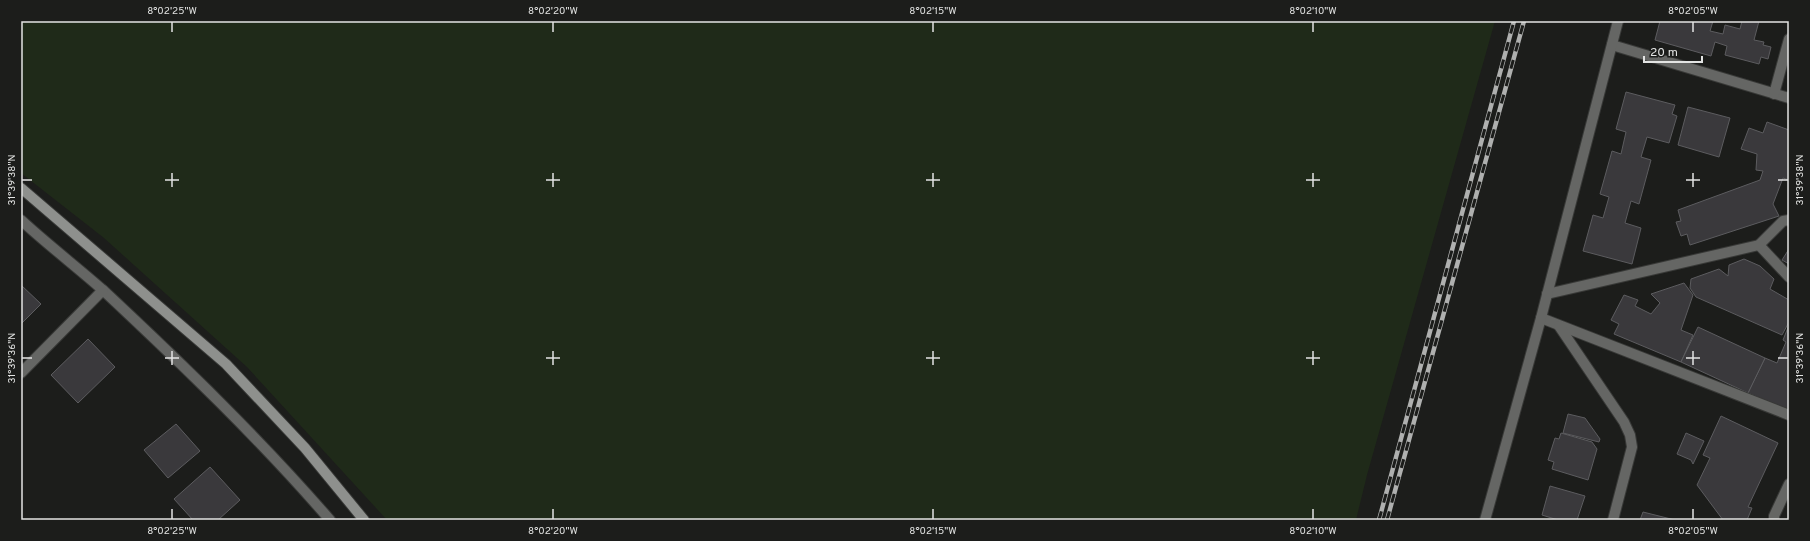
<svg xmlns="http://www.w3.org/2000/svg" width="1810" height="541" viewBox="0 0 1810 541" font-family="Overpass,sans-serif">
	<rect width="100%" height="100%" fill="#1c1d1b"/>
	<polygon fill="#1f2a19" points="21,21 1495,21 1367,475 1356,520 387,520 247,367 104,238 21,173"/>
	<g fill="#3a393c" stroke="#5c5c5f">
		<polygon points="1660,21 1713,21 1710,31 1723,34 1725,25 1740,29 1742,21 1759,21 1754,40 1764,42 1763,45 1771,47 1768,59 1761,57 1759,64 1725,55 1727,46 1715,42 1711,56 1655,40"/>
		<polygon points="1626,92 1675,105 1672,114 1677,116 1669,143 1647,137 1641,157 1651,160 1639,204 1631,201 1625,223 1641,228 1632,264 1583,251 1593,215 1603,218 1609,197 1600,194 1612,151 1621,154 1626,132 1616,129"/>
		<polygon points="1688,107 1730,118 1719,157 1678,145"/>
		<polygon points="1767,122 1789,130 1789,180 1783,178 1773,204 1779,216 1690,245 1687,234 1681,236 1676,222 1681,221 1678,210 1760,180 1763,171 1756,170 1757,154 1741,149 1749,128 1763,133"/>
		<polygon points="1789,249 1789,264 1782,260"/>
		<polygon points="1744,259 1760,266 1774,279 1770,289 1789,300 1789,322 1782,335 1696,297 1690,288 1691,279 1719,269 1728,276 1729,265"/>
		<polygon points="1684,283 1693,295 1681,330 1693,335 1681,362 1614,334 1619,324 1611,320 1624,295 1638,300 1635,306 1651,314 1660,303 1651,294"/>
		<polygon points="21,285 41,304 21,324"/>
		<polygon points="1789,325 1789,411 1748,393 1765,358 1777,363 1786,342 1783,340"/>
		<polygon points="1698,327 1765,358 1748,393 1681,362"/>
		<polygon points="88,339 115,367 78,403 51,375"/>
		<polygon points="1568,414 1585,418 1600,439 1599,442 1563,433"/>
		<polygon points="1721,416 1778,443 1748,507 1752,508 1747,520 1723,520 1697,485 1710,458 1703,455"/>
		<polygon points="176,424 200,451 168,478 144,450"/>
		<polygon points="1561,433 1592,442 1597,449 1588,480 1552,469 1554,462 1548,460 1555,438 1559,439"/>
		<polygon points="1686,433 1704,441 1693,464 1691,460 1677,454"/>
		<polygon points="210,467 240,500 218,520 193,520 174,499"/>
		<polygon points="1550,486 1585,496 1577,520 1558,520 1542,515"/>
		<polygon points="1643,512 1675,520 1640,520"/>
	</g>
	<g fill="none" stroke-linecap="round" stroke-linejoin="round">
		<g stroke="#383937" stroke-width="12">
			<g id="street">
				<polyline points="1612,45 1789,98"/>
				<polyline points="1774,94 1789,39"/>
				<path d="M21,220C48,245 77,267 104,291C182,364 260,439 330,520"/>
				<polyline points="1759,245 1789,277"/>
				<polyline points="1547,294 1759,245 1783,221 1789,220"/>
				<polyline points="1541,318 1789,415"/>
				<polyline points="1559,326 1624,422 1630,435 1632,447 1613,520"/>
				<polyline points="21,373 103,290"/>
				<polyline points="1485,520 1541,318 1618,21"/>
				<polyline points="1774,520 1774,516 1789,484"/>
			</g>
		</g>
		<g stroke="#383937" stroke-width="12">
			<polyline id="secondary" points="21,188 226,364 305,448 364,520"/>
		</g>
		<use href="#street" stroke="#656664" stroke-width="10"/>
		<use href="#secondary" stroke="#8e908d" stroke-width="10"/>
		<g stroke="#afb0af" stroke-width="4.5">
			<g id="rail">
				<polyline points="1379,520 1514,21"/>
				<polyline points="1387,520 1524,21"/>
			</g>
		</g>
		<use href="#rail" stroke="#1c1d1b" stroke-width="3" stroke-dasharray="9" stroke-linecap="butt"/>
	</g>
	<path fill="none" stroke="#e3e4e3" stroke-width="1.5" d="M172,22V32M553,22V32M933,22V32M1313,22V32M1693,22V32M172,173V187M553,173V187M933,173V187M1313,173V187M1693,173V187M22,180H32M165,180H179M546,180H560M926,180H940M1306,180H1320M1686,180H1700M1778,180H1788M172,351V365M553,351V365M933,351V365M1313,351V365M1693,351V365M22,358H32M165,358H179M546,358H560M926,358H940M1306,358H1320M1686,358H1700M1778,358H1788M172,509V519M553,509V519M933,509V519M1313,509V519M1693,509V519"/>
	<rect width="1810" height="541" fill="none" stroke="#1c1d1b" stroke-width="44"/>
	<path d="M1644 56v6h58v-6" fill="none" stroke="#e3e4e3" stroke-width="2"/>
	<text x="1650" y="56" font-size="12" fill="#e3e4e3" stroke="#1c1d1b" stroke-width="3" paint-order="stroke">20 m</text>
	<rect x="22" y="22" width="1766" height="497" fill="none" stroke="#e3e4e3" stroke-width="1.5"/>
	<g font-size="10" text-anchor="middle" fill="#e3e4e3">
		<text x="172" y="14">8°02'25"W</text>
		<text x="553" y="14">8°02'20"W</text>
		<text x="933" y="14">8°02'15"W</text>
		<text x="1313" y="14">8°02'10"W</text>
		<text x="1693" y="14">8°02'05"W</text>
		<text transform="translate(11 180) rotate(-90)" y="4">31°39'38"N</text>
		<text transform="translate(1799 180) rotate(-90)" y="4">31°39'38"N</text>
		<text transform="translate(11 358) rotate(-90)" y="4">31°39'36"N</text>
		<text transform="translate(1799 358) rotate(-90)" y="4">31°39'36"N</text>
		<text x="172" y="534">8°02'25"W</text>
		<text x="553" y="534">8°02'20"W</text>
		<text x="933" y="534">8°02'15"W</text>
		<text x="1313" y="534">8°02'10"W</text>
		<text x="1693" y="534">8°02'05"W</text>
	</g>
</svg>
